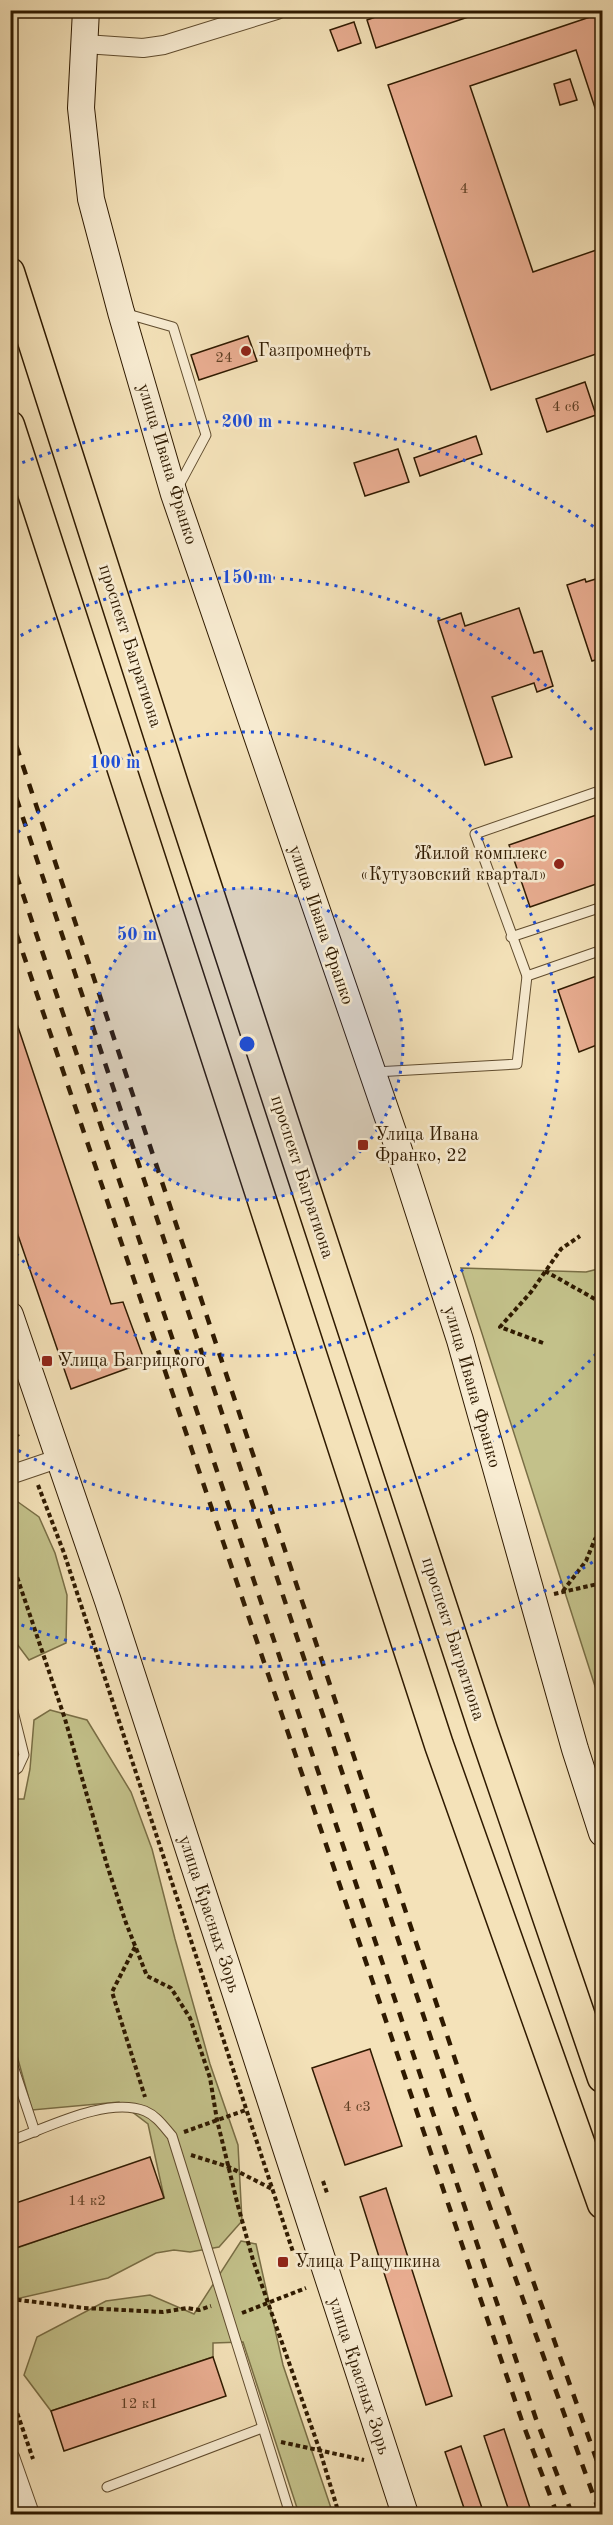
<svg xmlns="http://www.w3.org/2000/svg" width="613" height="2525" viewBox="0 0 613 2525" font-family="'Old Standard TT',serif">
	<rect width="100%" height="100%" fill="#f4e2b9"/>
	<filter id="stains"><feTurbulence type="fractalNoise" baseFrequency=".00333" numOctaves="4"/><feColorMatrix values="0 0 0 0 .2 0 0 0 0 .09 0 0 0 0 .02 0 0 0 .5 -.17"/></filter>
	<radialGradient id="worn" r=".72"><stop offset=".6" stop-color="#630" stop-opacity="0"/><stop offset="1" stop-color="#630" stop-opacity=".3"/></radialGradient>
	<g fill="#c3c18a" stroke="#796e45" stroke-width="1.5">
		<polygon points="461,1268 586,1272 602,1268 602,1708"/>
		<polygon points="11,1497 39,1517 55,1553 67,1595 66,1643 29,1660 11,1636"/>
		<polygon points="50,1710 87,1720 131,1792 152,1849 175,1939 210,2064 238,2145 242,2221 219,2247 190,2252 174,2250 156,2253 108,2278 16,2299 11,2292 11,2250 164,2197 148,2124 119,2102 32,2110 11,2034 10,1799 24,1799 30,1769 34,1720"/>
		<polygon points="11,2097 17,2113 16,2126 11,2129"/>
		<polygon points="241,2241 256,2244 283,2365 333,2514 299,2514 243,2342 213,2343 213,2357 51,2411 24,2375 37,2337 106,2301 150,2295 194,2314"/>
	</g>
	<g fill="#eaae92" stroke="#2f1a00" stroke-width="1.5">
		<polygon points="395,10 489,10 376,48 367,20"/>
		<polygon points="591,10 602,10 602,129 576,50 470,86 533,272 602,248 602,352 491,390 388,85 593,16"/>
		<polygon points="354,22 361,43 338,51 330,30"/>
		<polygon points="570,79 577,100 560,105 554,84"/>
		<polygon points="248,336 257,361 199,380 191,355"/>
		<polygon points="585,382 596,415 547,432 536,399"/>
		<polygon points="476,436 482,454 420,476 414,458"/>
		<polygon points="398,449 409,482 365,496 354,463"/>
		<polygon points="602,577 602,658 592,661 567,585 585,579 586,582"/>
		<polygon points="519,608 534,653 542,651 553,686 537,692 534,683 492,697 512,757 485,765 438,621 461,613 465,626"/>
		<polygon points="602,813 602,882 530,907 509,845"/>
		<polygon points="602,974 602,1043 579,1052 558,990"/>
		<polygon points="10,1003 111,1304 123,1302 145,1362 71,1389 10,1212"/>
		<polygon points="370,2049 402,2146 345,2165 312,2068"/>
		<polygon points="150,2157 164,2198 10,2250 10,2205"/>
		<polygon points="386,2188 452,2396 426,2405 360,2197"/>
		<polygon points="213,2357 226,2396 64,2451 51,2411"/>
		<polygon points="504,2429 532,2514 510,2514 484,2436"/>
		<polygon points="461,2446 484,2514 466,2514 445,2452"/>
	</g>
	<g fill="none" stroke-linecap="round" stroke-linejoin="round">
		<g stroke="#604c2e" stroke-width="11">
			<g id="lane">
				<polyline points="124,313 173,327 206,435 177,489"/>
				<polyline points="511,937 602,907"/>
				<polyline points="527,976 475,834 602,790"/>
				<polyline points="375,1072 517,1064 527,976 602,950"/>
				<polyline points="10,1699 24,1755 18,1768 10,1774"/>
				<polyline points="10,2057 35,2132"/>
				<path d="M10,2141C47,2128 107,2096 145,2111C157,2116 164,2127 172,2136L290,2514"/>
				<polyline points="107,2487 262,2428"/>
			</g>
		</g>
		<g stroke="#604c2e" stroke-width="20">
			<g id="street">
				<polyline points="85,44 143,48 164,45 277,10"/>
				<polyline points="10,1475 60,1458"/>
				<polyline points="10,2457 30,2514"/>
			</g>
		</g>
		<g stroke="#2f1a00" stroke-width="28">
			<g id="secondary">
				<polyline points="86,10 81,108 91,199 121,312 174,494 394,1135 460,1340 575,1749 602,1833"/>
				<polyline points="10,1315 108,1601 405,2514"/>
			</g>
		</g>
		<g stroke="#2f1a00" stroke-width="31">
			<g id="primary">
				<polyline points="10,272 175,788 483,1730 602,2078"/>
				<polyline points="10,425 439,1745 602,2204"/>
			</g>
		</g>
		<g stroke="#2f1a00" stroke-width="4" stroke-dasharray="4.5 3" stroke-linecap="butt">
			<polyline points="545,1271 602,1303"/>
			<polyline points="543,1343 500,1327 531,1292 561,1249 580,1236"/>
			<polyline points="10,1449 18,1434"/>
			<polyline points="38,1485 64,1553 293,2252"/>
			<polyline points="10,1556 65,1719 107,1865 126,1923 147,1976 171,1988 190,2018 210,2078 217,2120 238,2206 253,2260 320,2451 339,2514"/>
			<polyline points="563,1591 586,1561 595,1539 602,1533"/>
			<polyline points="554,1594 602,1583"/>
			<polyline points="135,1947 112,1992 145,2097"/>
			<polyline points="184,2132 246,2110"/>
			<polyline points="191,2155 229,2167 272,2189"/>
			<polyline points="323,2181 327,2193"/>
			<polyline points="10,2297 19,2300 84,2308 163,2312 187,2308 199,2310 211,2306"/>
			<polyline points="242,2313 306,2288"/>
			<polyline points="10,2392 33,2459"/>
			<polyline points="281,2442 364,2460"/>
		</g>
		<use href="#lane" stroke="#f8ecd2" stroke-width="9"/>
		<use href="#street" stroke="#f8ecd2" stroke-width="18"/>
		<use href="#secondary" stroke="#f8ecd2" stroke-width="26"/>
		<use href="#primary" stroke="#f4e2b9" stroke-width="28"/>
		<g stroke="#2f1a00" stroke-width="4.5" stroke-dasharray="10 10" stroke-linecap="butt">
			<polyline points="10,727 468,2098 602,2475"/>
			<polyline points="10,779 452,2101 600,2514"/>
			<polyline points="10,856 536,2419 572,2514"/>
			<polyline points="10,915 523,2424 557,2514"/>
		</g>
	</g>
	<circle cx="247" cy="1044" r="156" fill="#1d4ed8" fill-opacity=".12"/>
	<g fill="none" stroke="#1d4ed8" stroke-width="3" stroke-dasharray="3 6">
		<circle cx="247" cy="1044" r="156"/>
		<path d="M12 839A312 312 0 1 1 12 1249"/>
		<path d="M602 1347A467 467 0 0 1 14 1448M13 640A467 467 0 0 1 602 741"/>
		<path d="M600 1557A623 623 0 0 1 14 1622M14 466A623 623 0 0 1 600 531"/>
	</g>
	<g fill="#8f2418" stroke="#f8ecd2" stroke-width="2">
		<circle cx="246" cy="351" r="6"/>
		<circle cx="559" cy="864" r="6"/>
		<rect x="357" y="1139" width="12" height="12" rx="3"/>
		<rect x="41" y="1355" width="12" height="12" rx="3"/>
		<rect x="277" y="2256" width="12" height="12" rx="3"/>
	</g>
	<g text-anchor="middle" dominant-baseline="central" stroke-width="5" stroke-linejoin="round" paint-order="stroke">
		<g font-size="15" fill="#5e3f24">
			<text x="464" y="189">4</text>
			<text x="224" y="358">24</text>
			<text x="566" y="407">4 с6</text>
			<text x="357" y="2107">4 с3</text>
			<text x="87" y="2201">14 к2</text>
			<text x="139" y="2404">12 к1</text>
		</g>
		<g font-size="18" fill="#2f1a00" stroke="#f8ecd2" text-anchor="start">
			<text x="258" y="351">Газпромнефть</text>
			<text x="547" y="854" text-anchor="end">Жилой комплекс<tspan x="547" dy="21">«Кутузовский квартал»</tspan></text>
			<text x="375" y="1135">Улица Ивана<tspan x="375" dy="21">Франко, 22</tspan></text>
			<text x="59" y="1361">Улица Багрицкого</text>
			<text x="295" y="2262">Улица Ращупкина</text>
		</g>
		<g font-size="18" fill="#2f1a00" stroke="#f8ecd2">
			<text transform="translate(167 464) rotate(73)">улица Ивана Франко</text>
			<text transform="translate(130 646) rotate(72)">проспект Багратиона</text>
			<text transform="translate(321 925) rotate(71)">улица Ивана Франко</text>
			<text transform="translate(302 1177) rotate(72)">проспект Багратиона</text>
			<text transform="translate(472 1387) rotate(74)">улица Ивана Франко</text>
			<text transform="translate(453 1639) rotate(72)">проспект Багратиона</text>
			<text transform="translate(209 1914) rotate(72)">улица Красных Зорь</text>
			<text transform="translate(359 2376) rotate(72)">улица Красных Зорь</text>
		</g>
	</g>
	<circle cx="247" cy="1044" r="9" fill="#1d4ed8" stroke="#f8ecd2" stroke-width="3"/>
	<g font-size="18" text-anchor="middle" font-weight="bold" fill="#1d4ed8" stroke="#f8ecd2" stroke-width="5" stroke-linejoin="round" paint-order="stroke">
		<text x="247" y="427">200 m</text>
		<text x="247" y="583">150 m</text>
		<text x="115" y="768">100 m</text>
		<text x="137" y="940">50 m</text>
	</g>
	<rect width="613" height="2525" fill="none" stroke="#f4e2b9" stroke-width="36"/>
	<rect x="12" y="12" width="589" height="2501" fill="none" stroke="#2f1a00" stroke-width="3"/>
	<rect x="18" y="18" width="577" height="2489" fill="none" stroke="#2f1a00" stroke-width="1.5"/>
	<rect width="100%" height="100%" filter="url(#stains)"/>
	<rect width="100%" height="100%" fill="url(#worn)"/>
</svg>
